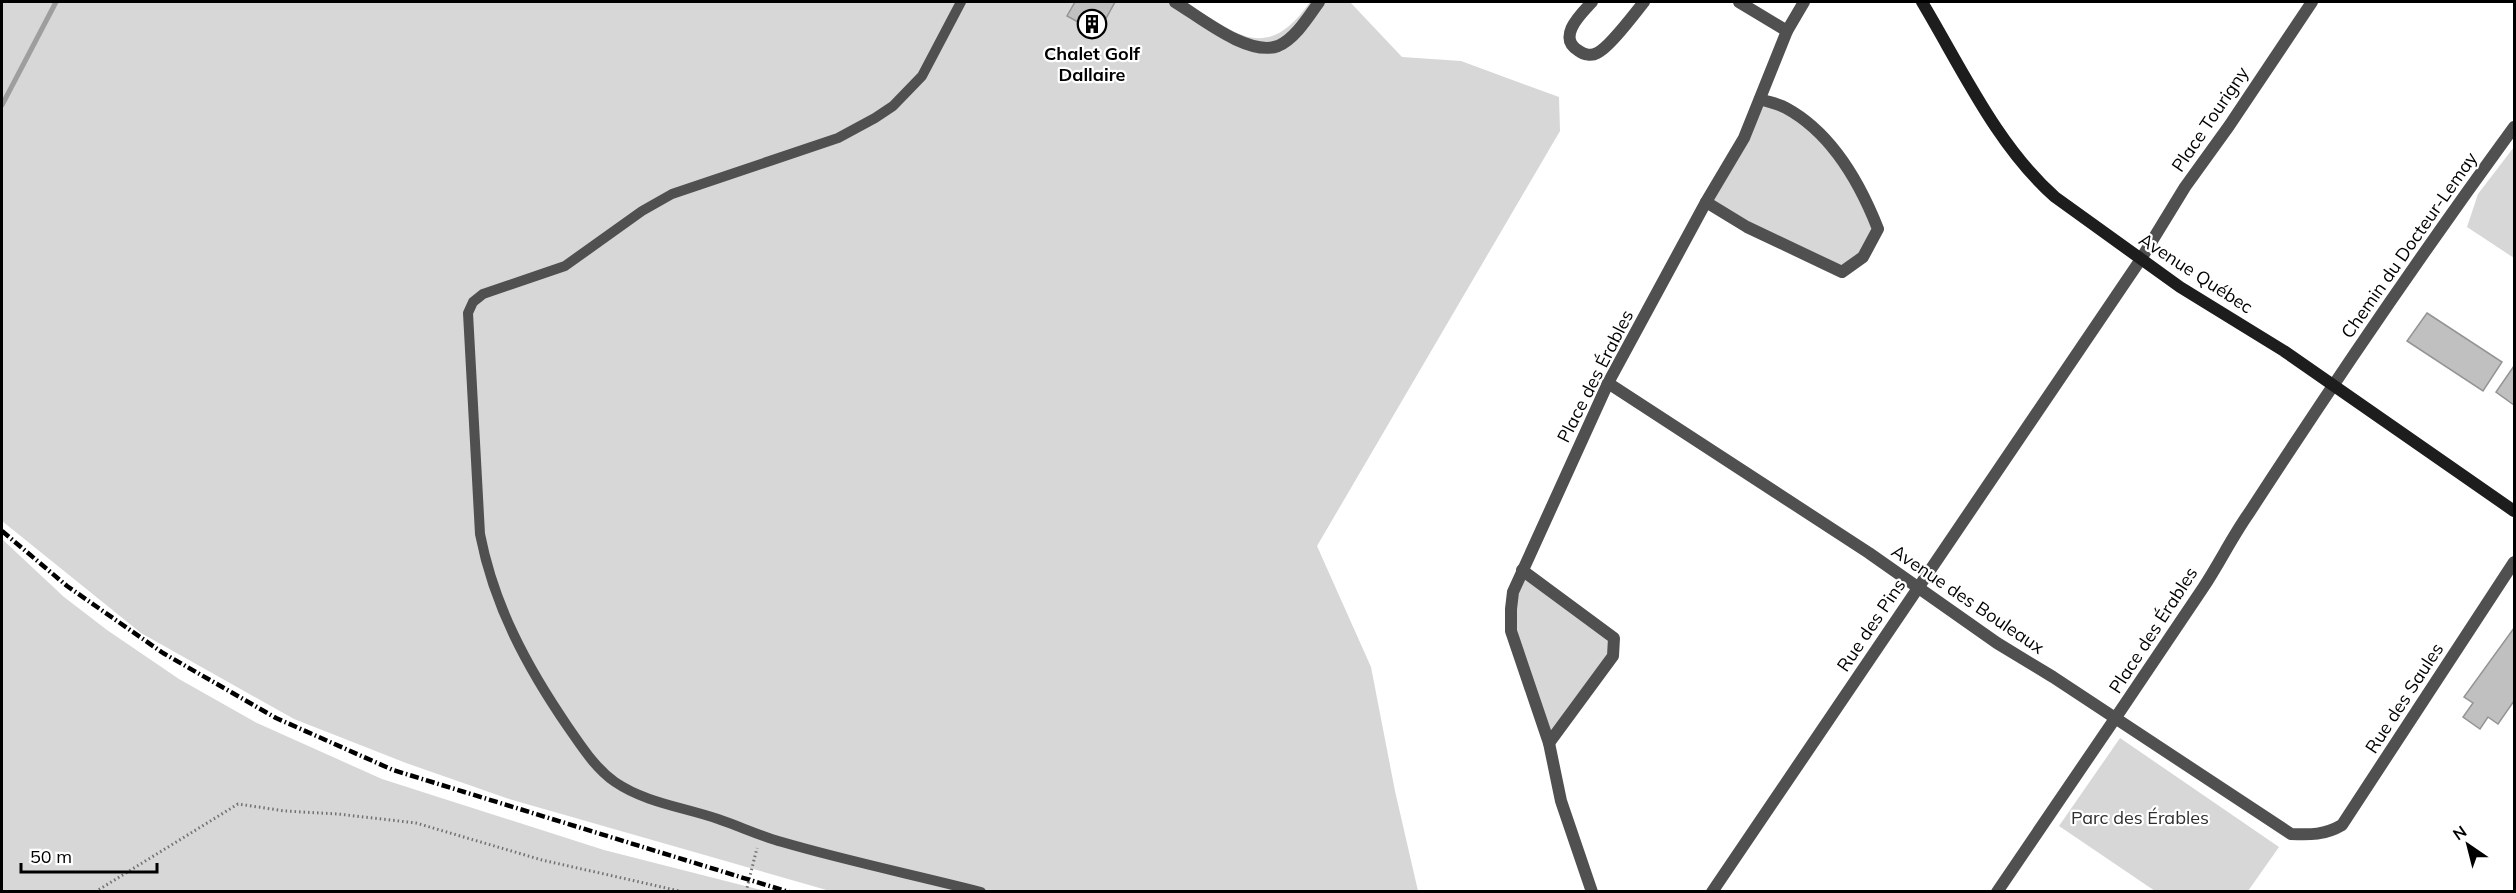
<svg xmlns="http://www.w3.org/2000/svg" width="2516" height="893" viewBox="0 0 2516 893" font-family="Mulish,sans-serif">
	<rect width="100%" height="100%" fill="#fff"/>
	<g fill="#d7d7d7">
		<path d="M2,2H1185C1236,33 1266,65 1310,2H1350L1402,57L1461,61L1559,97L1560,131L1317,546L1371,667L1395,791L1418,891H830L509,799L406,763L294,719L141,633L2,521Z"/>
		<polygon points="1760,99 1825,137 1878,229 1863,257 1842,272 1706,202"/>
		<polygon points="2514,147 2514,258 2467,227 2478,194"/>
		<polygon points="2,539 64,597 107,630 179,679 257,723 382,779 604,850 765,891 2,891"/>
		<polygon points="1522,570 1614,638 1613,656 1549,743 1511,609"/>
		<polygon points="2120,738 2279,847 2248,891 2155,891 2059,826"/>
	</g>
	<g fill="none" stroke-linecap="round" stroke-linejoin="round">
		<polyline stroke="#9e9e9e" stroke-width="5" points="2,105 56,2"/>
	</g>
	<g fill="#c0c0c0" stroke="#949494" stroke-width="1.5">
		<polygon points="1075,2 1115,2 1098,33 1067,16"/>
		<polygon points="2427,313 2502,362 2483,391 2407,341"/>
		<polygon points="2514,366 2514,405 2496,392"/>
		<polygon points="2514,628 2514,701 2498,724 2488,717 2480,729 2463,717 2473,703 2464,697"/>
	</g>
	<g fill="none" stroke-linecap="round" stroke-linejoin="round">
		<g stroke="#727272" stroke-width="3" stroke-dasharray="1.5 3" stroke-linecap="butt">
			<polyline points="95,892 238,804 285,811 338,814 416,823 542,860 684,892"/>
			<polyline points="746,892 757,848"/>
		</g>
		<path stroke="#505050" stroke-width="10" d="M961,2L922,76L893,106L875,118L838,138L672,194L642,211L565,266L483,294L473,302L468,313L480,534C494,606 527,667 568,727C582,747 595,768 615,782C646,803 683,807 718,819C739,826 760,836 782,842C847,861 915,875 981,892"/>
		<g stroke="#505050" stroke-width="12">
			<path d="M1175,2C1200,17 1248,57 1278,46C1295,39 1309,16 1319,2"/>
			<path d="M1592,2C1581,14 1556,37 1579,51C1584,55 1592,56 1597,53C1609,48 1635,13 1644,2"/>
			<polyline points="1739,2 1787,31"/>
			<path d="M1706,202L1747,227L1842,272L1863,257L1878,229C1860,183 1832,133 1786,108C1779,104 1768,102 1760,99"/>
			<path d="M1608,383L1869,553L1997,643L2053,677L2291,834C2310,835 2325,835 2342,825L2514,562"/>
			<polyline points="1522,570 1614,638 1613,656 1549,743"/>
			<polyline points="1592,892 1561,801 1549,743 1511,631 1511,609 1513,592 1608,383 1706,202 1744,138 1787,31 1804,2"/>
			<polyline points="1712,892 2141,259 2185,187 2229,126 2312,2"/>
			<path d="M1997,892C2066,790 2135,690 2203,588C2219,564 2232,537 2249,513C2334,382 2422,253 2514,127"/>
		</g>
		<path stroke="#1d1d1d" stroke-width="12" d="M1922,2C1961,67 1997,146 2055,197L2180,287L2284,351L2514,511"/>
		<polyline stroke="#000" stroke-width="4.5" stroke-dasharray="9 3 1.5 3" stroke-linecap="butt" points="2,531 67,586 163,653 276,718 393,770 789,892"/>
	</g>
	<defs>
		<g id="building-ring" transform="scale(1.5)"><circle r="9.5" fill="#fff" stroke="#000" stroke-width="1.5"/><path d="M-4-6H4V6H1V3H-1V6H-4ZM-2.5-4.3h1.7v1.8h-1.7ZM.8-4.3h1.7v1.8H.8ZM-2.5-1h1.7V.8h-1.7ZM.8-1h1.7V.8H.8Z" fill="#000"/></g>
	</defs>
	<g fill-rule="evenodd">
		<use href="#building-ring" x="1092" y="24"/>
	</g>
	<g text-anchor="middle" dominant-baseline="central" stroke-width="4.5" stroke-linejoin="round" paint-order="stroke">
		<g font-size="18" font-weight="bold" fill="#000" stroke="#fff">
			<text x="1092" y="53">Chalet Golf<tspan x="1092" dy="21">Dallaire</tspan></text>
		</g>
		<g font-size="18" fill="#000" stroke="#fff">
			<text transform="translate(2210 119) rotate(-56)">Place Tourigny</text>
			<text transform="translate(2409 245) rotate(-55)">Chemin du Docteur-Lemay</text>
			<text transform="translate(2196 273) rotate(33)">Avenue Québec</text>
			<text transform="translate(1595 376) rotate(-63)">Place des Érables</text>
			<text transform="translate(1968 599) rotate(34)">Avenue des Bouleaux</text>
			<text transform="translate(1871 625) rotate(-56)">Rue des Pins</text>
			<text transform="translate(2153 630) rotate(-57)">Place des Érables</text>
			<text transform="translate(2404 698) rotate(-57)">Rue des Saules</text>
		</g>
		<g font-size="18" fill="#2e2e2e" stroke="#fff">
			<text x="2140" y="817">Parc des Érables</text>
		</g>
	</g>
	<rect width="2516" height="893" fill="none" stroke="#000000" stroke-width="6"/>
	<g transform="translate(2468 845) rotate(325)" stroke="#ffffff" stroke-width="4.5" paint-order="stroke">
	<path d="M0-4.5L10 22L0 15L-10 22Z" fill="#000000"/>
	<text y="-9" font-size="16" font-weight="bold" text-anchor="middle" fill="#000000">N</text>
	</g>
	<path d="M21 863v9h136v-9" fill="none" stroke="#000000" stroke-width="3"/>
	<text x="30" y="863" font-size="18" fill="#000000" stroke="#ffffff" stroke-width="4.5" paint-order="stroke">50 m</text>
</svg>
